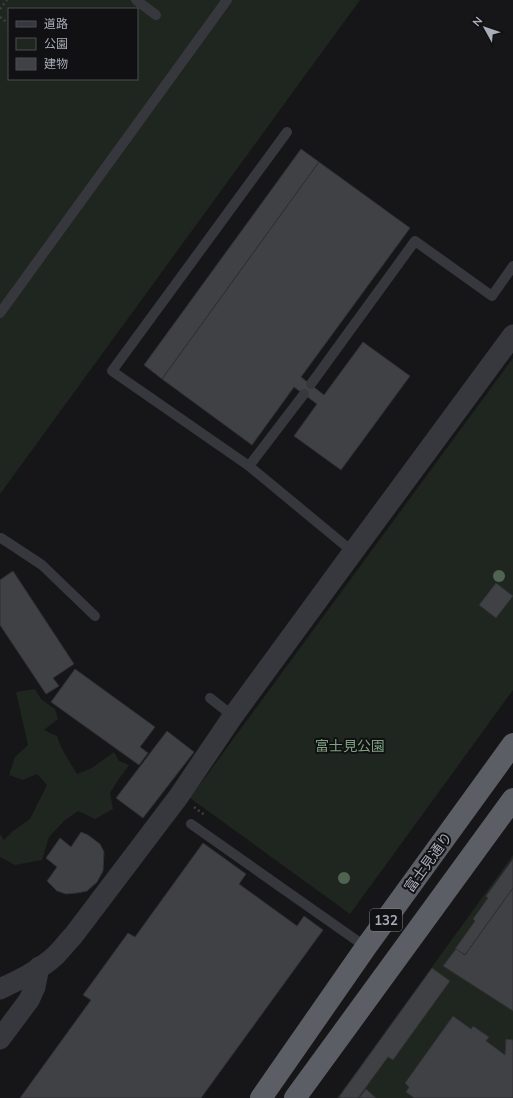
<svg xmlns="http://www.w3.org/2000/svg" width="513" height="1098" viewBox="0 0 513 1098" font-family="Mulish,'Noto Sans JP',sans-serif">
	<rect width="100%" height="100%" fill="#161618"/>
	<g fill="#1e261f" fill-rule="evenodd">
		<path d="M0,0H360L0,494ZM9,9H137V79H9Z"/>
		<polygon points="513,358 513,690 350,914 190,798"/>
		<path d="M35,689L41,699L55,709L58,719L44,730L57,736C61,750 70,762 77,774L92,768L114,752L119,761L129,765L118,780L110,793L113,809L95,819L78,811L64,821L49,837L42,860L15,865L0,857V834L4,840L13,831L30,819L47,785L37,774L23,780L9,775L15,757L28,745L16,692Z"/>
		<polygon points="513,855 513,1098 337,1098"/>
	</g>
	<g fill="#404145" stroke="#303034">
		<polygon points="301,149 319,162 162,379 144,365"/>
		<polygon points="319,162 410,228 301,377 324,395 363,342 410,376 341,470 294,436 317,404 294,387 252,445 162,379"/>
		<polygon points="13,571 74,664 53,678 59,686 46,694 0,625 0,580"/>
		<polygon points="496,583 513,596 496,618 479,605"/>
		<polygon points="75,669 155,727 140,747 148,753 139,765 51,702"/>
		<polygon points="167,731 194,752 143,818 116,798"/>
		<polygon points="81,832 88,835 100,844 104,852 103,871 97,882 87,891 77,893 66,894 57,891 47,881 57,867 46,858 60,838 71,847"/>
		<polygon points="203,843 246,874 239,884 297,926 304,916 323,930 201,1098 20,1098 91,1000 83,995 128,933 135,937"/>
		<polygon points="513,859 513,888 465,955 455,949 475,921 473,919 488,898 486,896"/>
		<polygon points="513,888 513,1011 443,966 456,949 465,955"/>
		<polygon points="432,968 450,981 393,1060 388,1057 358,1098 341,1098 339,1097"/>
		<polygon points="453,1016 471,1029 473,1026 489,1037 486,1041 505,1055 506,1039 513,1040 513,1098 414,1098 406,1092 409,1087 405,1083"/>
		<polygon points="366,1089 376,1098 359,1098"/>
	</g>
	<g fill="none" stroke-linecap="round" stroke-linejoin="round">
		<g stroke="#3d3f44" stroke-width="2.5" stroke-dasharray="2 3" stroke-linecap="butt">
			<polyline points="0,9 7,0"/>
			<polyline points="0,17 9,24"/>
			<polyline points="194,807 206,816"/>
		</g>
		<g stroke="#37383d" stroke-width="10">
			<polyline points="136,0 156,15"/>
			<polyline points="287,132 112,371 249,466 353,552"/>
			<polyline points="0,313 227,0"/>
			<polyline points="311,384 415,241 492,296 513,266"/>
			<polyline points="249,466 304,394"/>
			<polyline points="1,538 42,565 95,616"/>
			<polyline points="210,698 233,716"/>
			<polyline points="191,824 366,947"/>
		</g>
		<g stroke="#37383d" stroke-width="21">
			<path d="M0,989C19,980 40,970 56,955C62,949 67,942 73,936L179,796L233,716L353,552L513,335"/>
			<polyline points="0,1039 29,1000 35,987 39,967"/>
		</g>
		<g stroke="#5b5e65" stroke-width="22">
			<polyline points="261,1098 366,947 513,744"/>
			<polyline points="295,1098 513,799"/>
		</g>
	</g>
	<g fill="#506452">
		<circle cx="499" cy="576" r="6"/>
		<circle cx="344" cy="878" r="6"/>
	</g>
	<g text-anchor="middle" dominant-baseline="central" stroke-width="4" stroke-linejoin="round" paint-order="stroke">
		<rect fill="#111113" stroke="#7b7e86" stroke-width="1" x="370" y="909" width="32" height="22" rx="3"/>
		<g font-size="13" font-weight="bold" fill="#a8adb8">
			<text x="386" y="920">132</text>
		</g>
		<g font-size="14" fill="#7fa381" stroke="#111113">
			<text x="350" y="746">富士見公園</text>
		</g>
		<g font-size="14" fill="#a8adb8" stroke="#111113">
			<text transform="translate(428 862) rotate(-54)">富士見通り</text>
		</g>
	</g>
	<rect x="8" y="8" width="130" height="72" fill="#111113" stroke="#4d4f55"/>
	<rect x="16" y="21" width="20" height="6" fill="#37383d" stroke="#4d4f55"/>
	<text x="44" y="28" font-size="12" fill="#a8adb8">道路</text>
	<rect x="16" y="38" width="20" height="12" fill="#1e261f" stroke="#4d4f55"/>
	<text x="44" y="48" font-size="12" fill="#a8adb8">公園</text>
	<rect x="16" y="58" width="20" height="12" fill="#404145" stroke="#4d4f55"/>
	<text x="44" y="68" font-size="12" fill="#a8adb8">建物</text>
	<g transform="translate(485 28) rotate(310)" stroke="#111113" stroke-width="3" paint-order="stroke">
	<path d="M0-3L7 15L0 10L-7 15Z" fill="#a8adb8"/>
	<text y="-6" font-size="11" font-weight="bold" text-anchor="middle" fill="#a8adb8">N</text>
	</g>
</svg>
